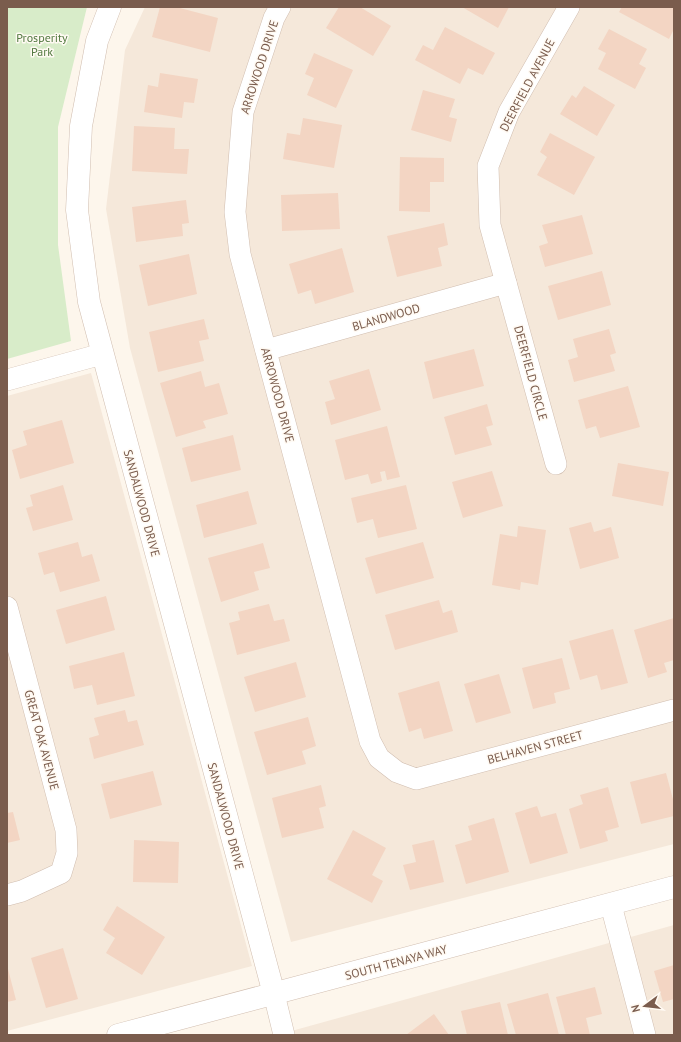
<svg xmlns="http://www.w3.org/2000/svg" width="681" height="1042" viewBox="0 0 681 1042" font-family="'PT Sans',sans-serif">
	<rect width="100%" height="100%" fill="#fdf6ec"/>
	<g fill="#f5e8da">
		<polygon points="145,7 674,7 674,844 291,942 130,348 106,209 125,50"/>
		<polygon points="91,373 252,966 7,1031 7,396"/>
		<polygon points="674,925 674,1035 277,1035"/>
	</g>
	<polygon fill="#d8ecc9" points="7,7 87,7 58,127 58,245 71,341 7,359"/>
	<g fill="#f3d5c3">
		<polygon points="160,7 176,7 218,18 210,52 152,37"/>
		<polygon points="339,7 360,7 391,26 373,56 326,28"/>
		<polygon points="462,7 509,7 498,28"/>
		<polygon points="622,7 673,7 674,29 669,39 619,12"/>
		<polygon points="445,27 495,53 483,75 468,68 460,84 415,60 423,45 433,50"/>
		<polygon points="609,29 647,49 639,64 646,68 635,89 598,69 606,53 598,49"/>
		<polygon points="314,53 353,70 336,108 307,95 314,78 305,74"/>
		<polygon points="160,73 198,79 194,103 184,102 182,118 144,112 148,85 158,87"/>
		<polygon points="584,86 615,105 597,136 560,114 572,95 576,98"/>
		<polygon points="423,90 455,99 449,117 457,119 451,142 411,130"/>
		<polygon points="303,118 342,125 334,168 283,159 287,133 300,135"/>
		<polygon points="134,126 175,128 174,149 189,149 187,174 132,171"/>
		<polygon points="550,133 595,157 574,195 537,175 547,157 540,152"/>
		<polygon points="400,157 444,158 444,182 430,182 430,212 399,211"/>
		<polygon points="338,193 340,229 282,231 281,195"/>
		<polygon points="186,200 189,223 182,224 183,236 136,242 132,207"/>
		<polygon points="582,215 593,254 545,267 539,246 548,243 542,225"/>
		<polygon points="444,223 448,245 438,248 442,266 397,277 387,236"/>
		<polygon points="342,248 354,292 315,304 311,290 298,294 289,264"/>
		<polygon points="189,254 197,294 148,306 139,265"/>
		<polygon points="602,271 611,305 558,320 548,286"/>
		<polygon points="204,319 209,339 199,341 204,361 158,372 149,332"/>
		<polygon points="609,329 616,353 610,355 615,371 574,382 568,360 578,357 573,339"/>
		<polygon points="474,349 484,386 433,399 424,362"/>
		<polygon points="369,369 381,410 331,425 325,402 335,399 329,381"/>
		<polygon points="201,371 205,387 219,383 228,414 203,421 206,428 176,437 160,383"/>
		<polygon points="628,386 640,427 600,438 596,426 586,429 578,400"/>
		<polygon points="487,404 493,425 486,427 492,445 455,455 444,417"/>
		<polygon points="62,420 74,463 20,479 12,450 27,445 23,431"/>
		<polygon points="387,426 400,477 387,480 385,471 380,472 382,481 371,484 368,474 345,480 335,440"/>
		<polygon points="233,435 241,470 191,482 182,448"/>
		<polygon points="618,463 669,472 663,506 612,496"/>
		<polygon points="492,471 503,506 463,518 452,482"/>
		<polygon points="63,485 73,520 33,531 26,508 33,506 30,495"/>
		<polygon points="406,485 417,529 378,538 373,519 357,523 351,498"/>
		<polygon points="248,491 257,524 204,538 196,505"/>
		<polygon points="591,522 594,532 611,527 619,558 580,569 569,528"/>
		<polygon points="518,526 546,530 538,585 521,582 520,590 492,585 500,534 517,537"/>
		<polygon points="78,542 82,557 92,554 100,581 60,592 54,572 44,575 38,553"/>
		<polygon points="423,542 434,578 376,594 365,558"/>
		<polygon points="263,543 270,568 254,572 259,590 221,602 208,558"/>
		<polygon points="106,596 115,630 66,644 56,610"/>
		<polygon points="439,600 443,613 452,610 458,632 395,650 385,615"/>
		<polygon points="269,604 274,621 284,619 290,641 237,655 229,623 240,620 238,612"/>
		<polygon points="674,618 674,660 664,663 667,672 648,678 634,630"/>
		<polygon points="613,629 628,683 601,690 597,675 580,680 569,641"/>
		<polygon points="124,652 135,696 97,705 92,685 74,689 69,666"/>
		<polygon points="562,658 570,689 554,693 556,703 533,709 522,668"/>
		<polygon points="296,662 306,697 255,712 244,677"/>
		<polygon points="499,674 511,713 476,723 464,684"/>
		<polygon points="439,681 453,731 424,739 421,728 409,732 398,693"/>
		<polygon points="125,710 128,722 137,720 144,745 94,759 89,738 99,735 94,718"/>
		<polygon points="308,717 316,746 302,751 306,764 267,775 254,732"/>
		<polygon points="153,771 162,805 110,819 101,784"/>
		<polygon points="666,773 674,803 674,816 641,824 630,782"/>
		<polygon points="321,785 326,806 319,808 324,828 282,838 272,798"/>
		<polygon points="608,787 619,827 605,831 608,841 580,849 569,809 583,804 580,795"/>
		<polygon points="537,806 541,817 556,813 568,853 530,864 515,813"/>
		<polygon points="13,812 20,840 7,843 7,813"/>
		<polygon points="494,818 509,872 466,884 455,845 472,840 468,826"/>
		<polygon points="353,830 386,848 372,875 383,881 372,903 327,879"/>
		<polygon points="134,840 179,842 178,883 133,882"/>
		<polygon points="434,840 444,882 410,890 403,865 416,862 412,845"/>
		<polygon points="117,906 165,937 142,975 106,953 115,938 103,930"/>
		<polygon points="63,948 78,999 46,1008 31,958"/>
		<polygon points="7,965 16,1000 7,1002"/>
		<polygon points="674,965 674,999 663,1002 654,971"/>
		<polygon points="595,987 602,1014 586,1018 590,1035 566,1035 556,997"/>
		<polygon points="548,993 559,1035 516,1035 507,1004"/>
		<polygon points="500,1002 508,1035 467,1035 461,1011"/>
		<polygon points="434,1014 449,1035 406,1035"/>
	</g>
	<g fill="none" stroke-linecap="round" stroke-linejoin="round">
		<g stroke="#d1beb0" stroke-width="22">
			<g id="minor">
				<polyline points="280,7 274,18 243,112 235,212 240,254 370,741 379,758 397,772 416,779 674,710"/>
				<polyline points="266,350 506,283"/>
				<polyline points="7,380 102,354"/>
				<polyline points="556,464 490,225 488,166 509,112 569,7"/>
				<polyline points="7,607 66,830 67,853 61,873 22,891 7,895"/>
				<polyline points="611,905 645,1035"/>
				<polyline points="274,994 284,1035"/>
			</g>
		</g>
		<g stroke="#d1beb0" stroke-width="23">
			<g id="tertiary">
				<polyline points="110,7 97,41 81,126 77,210 89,302 274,994"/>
				<polyline points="118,1035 674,887"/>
			</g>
		</g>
		<use href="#minor" stroke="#fff" stroke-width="21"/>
		<use href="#tertiary" stroke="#fff" stroke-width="22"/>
	</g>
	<g text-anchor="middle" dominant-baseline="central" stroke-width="3" stroke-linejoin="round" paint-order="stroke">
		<g font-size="12" fill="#537a41" stroke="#fffaf3">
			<text x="42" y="37">Prosperity<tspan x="42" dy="14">Park</tspan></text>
		</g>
		<g font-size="12" fill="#7a5c4d" stroke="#fffaf3">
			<text transform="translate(259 67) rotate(-72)">ARROWOOD DRIVE</text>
			<text transform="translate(527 85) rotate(-62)">DEERFIELD AVENUE</text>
			<text transform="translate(386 317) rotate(-16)">BLANDWOOD</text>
			<text transform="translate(531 373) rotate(75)">DEERFIELD CIRCLE</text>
			<text transform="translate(278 395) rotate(75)">ARROWOOD DRIVE</text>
			<text transform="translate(142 503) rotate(75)">SANDALWOOD DRIVE</text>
			<text transform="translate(42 740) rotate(75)">GREAT OAK AVENUE</text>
			<text transform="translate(535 747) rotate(-15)">BELHAVEN STREET</text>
			<text transform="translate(226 816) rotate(75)">SANDALWOOD DRIVE</text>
			<text transform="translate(396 962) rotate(-15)">SOUTH TENAYA WAY</text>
		</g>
	</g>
	<rect width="681" height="1042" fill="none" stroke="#7a5c4d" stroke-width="16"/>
	<g transform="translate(645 1006) rotate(255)" stroke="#fffaf3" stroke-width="3" paint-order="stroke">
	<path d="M0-3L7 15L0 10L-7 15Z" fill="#7a5c4d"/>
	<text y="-6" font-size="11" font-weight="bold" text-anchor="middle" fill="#7a5c4d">N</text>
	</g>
</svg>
